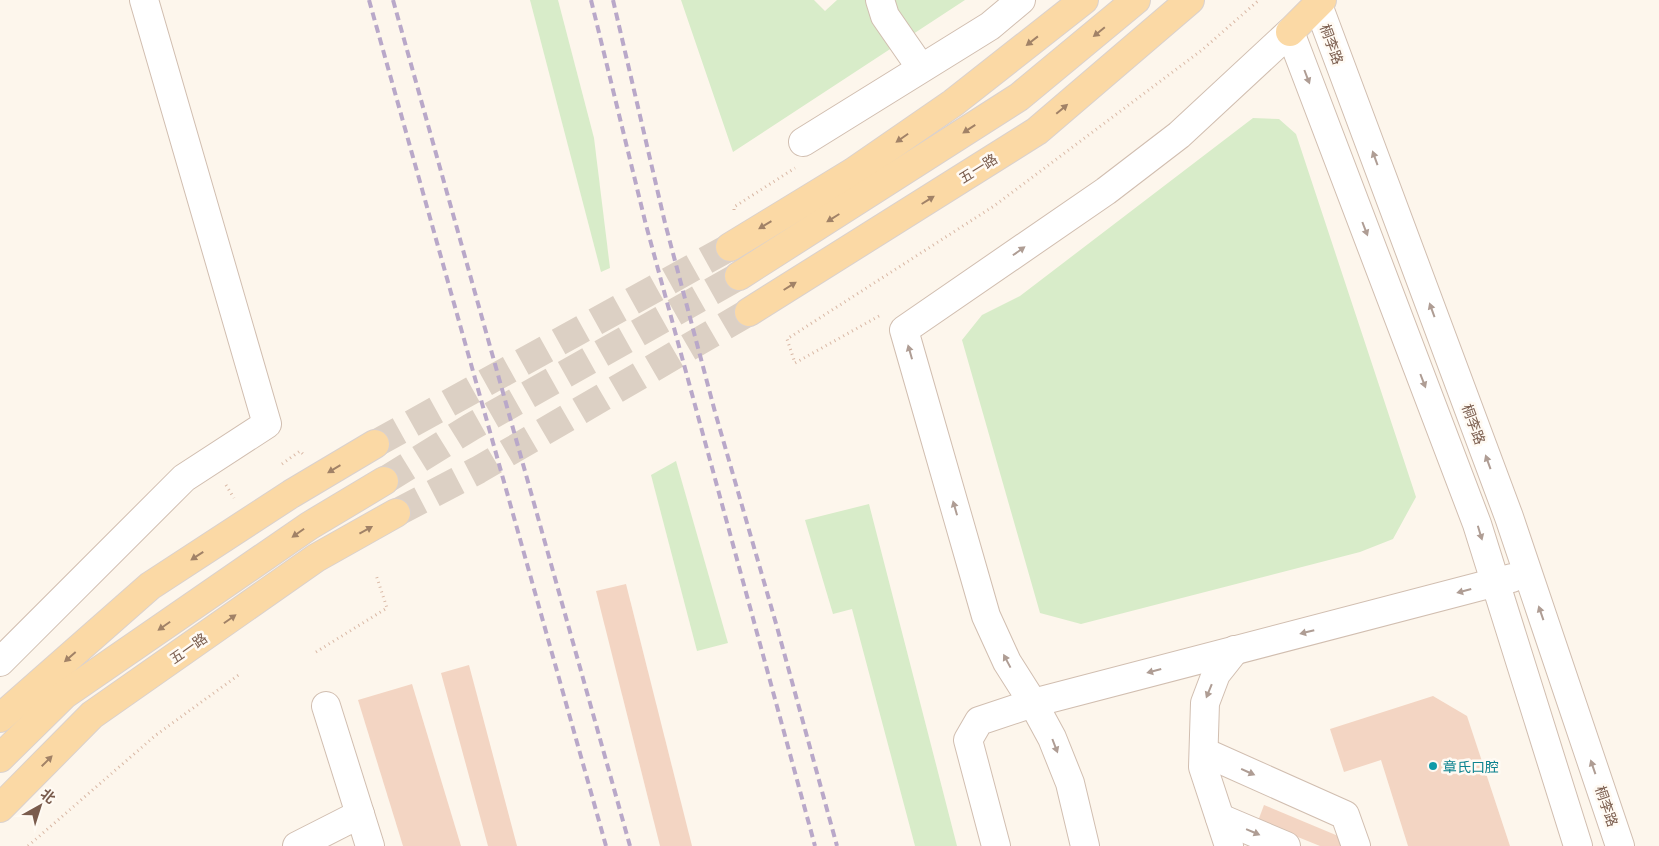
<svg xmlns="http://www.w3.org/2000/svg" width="1659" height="846" viewBox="0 0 1659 846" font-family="'Exo 2','Noto Sans SC',sans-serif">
	<rect width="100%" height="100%" fill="#fdf6ec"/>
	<g fill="#d8ecc9">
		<polygon points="530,0 558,0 594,138 610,268 601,272"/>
		<polygon points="681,0 814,0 825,11 837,0 965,0 733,152"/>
		<polygon points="1253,118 1279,119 1296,134 1416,497 1393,539 1360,552 1081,624 1040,613 962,340 982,315 1020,296"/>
		<polygon points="676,461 728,643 697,651 651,475"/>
		<polygon points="869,504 957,846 915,846 852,609 833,614 805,520"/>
	</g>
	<g fill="#f3d5c3">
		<polygon points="626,584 692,846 660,846 596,591"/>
		<polygon points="469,665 517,846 488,846 441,673"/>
		<polygon points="412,684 461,846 403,846 358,700"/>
		<polygon points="1433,696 1467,716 1510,846 1408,846 1381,760 1344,772 1330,729"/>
		<polygon points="1264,805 1343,838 1340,846 1320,846 1258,821"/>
	</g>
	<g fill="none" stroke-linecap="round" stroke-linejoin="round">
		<g stroke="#dcd0c4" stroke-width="28" stroke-dasharray="28 14" stroke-linecap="butt">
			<polyline points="375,444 730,247"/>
			<polyline points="384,481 471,427 739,276"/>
			<polyline points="396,513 478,470 749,312"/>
		</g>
		<g stroke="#d1beb0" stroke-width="30">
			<g id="minor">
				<polyline points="880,0 885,16 921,68"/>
				<polyline points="1318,5 1509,517 1620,846"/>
				<polyline points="803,142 990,26 1021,0"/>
				<polyline points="0,662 184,478 267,424 144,0"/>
				<polyline points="326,706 370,846"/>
				<polyline points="1204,752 1345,815 1356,846"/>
				<polyline points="1220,818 1286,846"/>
				<polyline points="297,846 360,814"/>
				<polyline points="996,846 968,740 979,721 1033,703 1512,578"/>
				<polyline points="1085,846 1070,783 1052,738 1033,703 1007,662 986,616 904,330 1106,191 1179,135 1290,32 1477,524 1578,846"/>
				<polyline points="1229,846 1203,767 1205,703 1216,674 1235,650"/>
			</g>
		</g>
		<g stroke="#dad1cd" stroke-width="30">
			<g id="major">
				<polyline points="1290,32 1322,0"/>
				<polyline points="730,247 853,172 953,103 1084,0"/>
				<polyline points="739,276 1019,97 1136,0"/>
				<polyline points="749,312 1037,131 1190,0"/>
				<polyline points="0,718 150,586 291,494 375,444"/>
				<polyline points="0,758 64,695 309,526 384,481"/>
				<polyline points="0,808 92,715 316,558 396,513"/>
			</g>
		</g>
		<g stroke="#d9b8a5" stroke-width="3" stroke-dasharray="1 4" stroke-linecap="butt">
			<polyline points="734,210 734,207 795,168"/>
			<polyline points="879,316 795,363 787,339 994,206 1202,50 1259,0"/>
			<polyline points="282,464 300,451 303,454"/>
			<polyline points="226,485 234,498"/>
			<polyline points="316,652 387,608 376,575"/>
			<polyline points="28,846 156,735 240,674"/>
		</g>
		<use href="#minor" stroke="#fff" stroke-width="28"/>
		<use href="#major" stroke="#fbd9a5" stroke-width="28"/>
		<g stroke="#b9a8c9" stroke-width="4" stroke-dasharray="8 5" stroke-linecap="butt">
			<polyline points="369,0 606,846"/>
			<polyline points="393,0 630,846"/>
			<polyline points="591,0 646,225 815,846"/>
			<polyline points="613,0 665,223 715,412 777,627 837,846"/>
		</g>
	</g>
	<defs><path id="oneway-solid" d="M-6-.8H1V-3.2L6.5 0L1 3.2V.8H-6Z" transform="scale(1.25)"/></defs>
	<g fill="#a18267">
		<use href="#oneway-solid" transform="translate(1099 32) rotate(141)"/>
		<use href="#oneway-solid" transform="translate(1032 41) rotate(142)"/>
		<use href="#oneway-solid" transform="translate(1062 109) rotate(-40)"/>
		<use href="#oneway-solid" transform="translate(969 129) rotate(147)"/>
		<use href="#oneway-solid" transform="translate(902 138) rotate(145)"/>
		<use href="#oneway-solid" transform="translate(928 200) rotate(-32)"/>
		<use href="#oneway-solid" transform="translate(833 218) rotate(148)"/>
		<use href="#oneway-solid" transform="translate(765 225) rotate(149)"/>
		<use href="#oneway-solid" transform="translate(790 286) rotate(-32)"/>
		<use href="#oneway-solid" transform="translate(334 469) rotate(149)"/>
		<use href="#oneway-solid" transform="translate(366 530) rotate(-29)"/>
		<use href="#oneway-solid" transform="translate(298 533) rotate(145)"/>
		<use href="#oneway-solid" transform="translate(197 556) rotate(147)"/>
		<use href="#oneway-solid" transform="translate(230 619) rotate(-35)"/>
		<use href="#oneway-solid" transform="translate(164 626) rotate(145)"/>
		<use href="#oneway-solid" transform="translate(70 657) rotate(139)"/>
		<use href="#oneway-solid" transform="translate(47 761) rotate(-45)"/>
	</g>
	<g fill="#af9d94">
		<use href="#oneway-solid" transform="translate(1307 77) rotate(69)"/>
		<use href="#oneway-solid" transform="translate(1375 158) rotate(-110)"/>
		<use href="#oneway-solid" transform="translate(1365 229) rotate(69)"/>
		<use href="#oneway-solid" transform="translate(1019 251) rotate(-35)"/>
		<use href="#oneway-solid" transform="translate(1432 310) rotate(-110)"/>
		<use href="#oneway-solid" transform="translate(910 352) rotate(-106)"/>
		<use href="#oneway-solid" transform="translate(1423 381) rotate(69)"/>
		<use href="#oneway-solid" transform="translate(1488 462) rotate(-110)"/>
		<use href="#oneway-solid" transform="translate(955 508) rotate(-106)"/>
		<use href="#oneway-solid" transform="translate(1480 533) rotate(73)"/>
		<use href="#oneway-solid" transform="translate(1464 591) rotate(165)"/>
		<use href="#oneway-solid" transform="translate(1541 613) rotate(-109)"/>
		<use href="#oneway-solid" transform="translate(1307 632) rotate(166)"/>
		<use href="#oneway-solid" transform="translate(1007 661) rotate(-118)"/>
		<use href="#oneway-solid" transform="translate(1154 671) rotate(165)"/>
		<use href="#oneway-solid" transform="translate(1209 691) rotate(112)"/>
		<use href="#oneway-solid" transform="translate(1055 746) rotate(69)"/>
		<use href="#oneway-solid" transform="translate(1593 767) rotate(-109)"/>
		<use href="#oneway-solid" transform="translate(1248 772) rotate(24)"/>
		<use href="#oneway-solid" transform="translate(1253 832) rotate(23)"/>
	</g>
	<circle fill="#0f9aa8" stroke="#fffaf3" stroke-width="2" cx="1433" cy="766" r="5"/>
	<g text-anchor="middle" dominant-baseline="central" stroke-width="5" stroke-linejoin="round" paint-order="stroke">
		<g font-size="14" fill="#7a5c4d" stroke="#fffaf3">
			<text transform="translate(1332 44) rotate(70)">桐李路</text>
			<text transform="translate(978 168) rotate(-32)">五一路</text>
			<text transform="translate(1474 424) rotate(70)">桐李路</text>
			<text transform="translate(188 648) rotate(-35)">五一路</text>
			<text transform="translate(1607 806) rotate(71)">桐李路</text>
		</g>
		<g font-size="14" fill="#0d838f" stroke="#fffaf3" text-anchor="start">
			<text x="1443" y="766">章氏口腔</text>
		</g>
	</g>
	<g transform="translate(40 806) rotate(39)" stroke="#fffaf3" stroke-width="4" paint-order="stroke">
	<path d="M0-4L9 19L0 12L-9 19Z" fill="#7a5c4d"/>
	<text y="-8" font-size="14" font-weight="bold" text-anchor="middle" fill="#7a5c4d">北</text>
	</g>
</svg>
